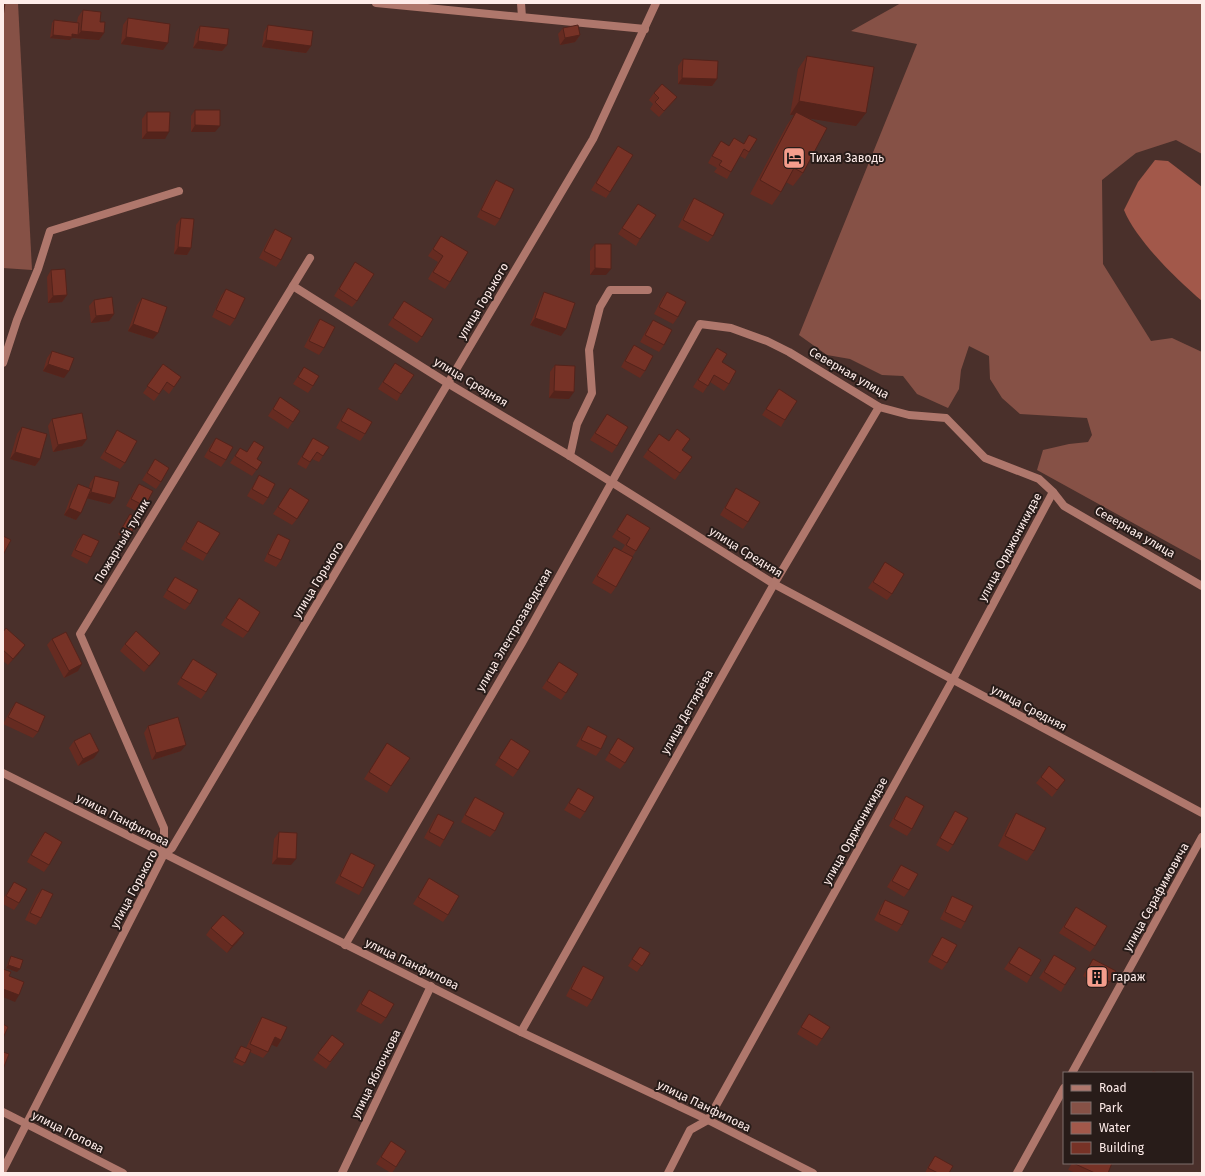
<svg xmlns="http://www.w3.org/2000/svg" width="1205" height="1176" viewBox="0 0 1205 1176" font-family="'Fira Sans',sans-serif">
	<rect width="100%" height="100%" fill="#4a302b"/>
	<g fill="#865146">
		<polygon points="3,3 18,3 32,270 3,268"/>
		<polygon points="901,3 1202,3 1202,154 1176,140 1136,153 1102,180 1103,264 1151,341 1172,338 1202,352 1202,561 1037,470 1043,450 1069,444 1088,442 1092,435 1087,418 1020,414 1002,398 990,379 989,356 969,346 961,370 959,389 948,408 917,394 903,376 882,375 850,359 827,355 799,335 917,44 851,31"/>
	</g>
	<path fill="#a2584a" d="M1155,160L1168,161L1202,187V301C1177,280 1136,240 1124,210L1138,182Z"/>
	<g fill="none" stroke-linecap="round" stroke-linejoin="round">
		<g stroke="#af776c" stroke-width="8">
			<polyline points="376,3 645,29"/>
			<polyline points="521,3 522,17"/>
			<polyline points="293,286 449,384 570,456 774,584 1202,813"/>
			<polyline points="3,363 17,320 38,269 50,231 179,191"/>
			<polyline points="570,456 577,424 592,393 589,350 600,307 610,290 648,290"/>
			<polyline points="3,773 521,1032 708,1120 813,1173"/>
			<polyline points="164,854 164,828 80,634 310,258"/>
			<polyline points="345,945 522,643 700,324 731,328 767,341 789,352 879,407 909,415 946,418 985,458 1039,479 1053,492 1064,506 1202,586"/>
			<polyline points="521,1032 774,584 879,407"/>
			<polyline points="1072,1073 1202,837"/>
			<polyline points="3,1112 123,1173"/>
			<polyline points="3,1170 164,854 172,848 593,139 656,3"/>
			<polyline points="342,1173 431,986"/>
			<polyline points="668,1173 690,1130 708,1120 952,681 1053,492"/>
			<polyline points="1017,1173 1064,1088"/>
		</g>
	</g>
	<g fill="#662b21">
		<polygon points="83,10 100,22 104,33 99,40 72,38 70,40 50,38 52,23 54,20 77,22 78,17"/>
		<polygon points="128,18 163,50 121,44 123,25"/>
		<polygon points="268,25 311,46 306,53 262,47 264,32"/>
		<polygon points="200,26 227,45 222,51 193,48 196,32"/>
		<polygon points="563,28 580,35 575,42 560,45 558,34"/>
		<polygon points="807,56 856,126 808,118 803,173 793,186 786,182 781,192 772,205 750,194 787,125 794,115 790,115 798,69"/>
		<polygon points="683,59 717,79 712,86 678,84 678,66"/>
		<polygon points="654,93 677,97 672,103 659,117 650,109 653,104 649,100"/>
		<polygon points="195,110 215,132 191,132 191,116"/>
		<polygon points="147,112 165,139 142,139 142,119"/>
		<polygon points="749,135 749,152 745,159 740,156 731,172 727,179 714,172 717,168 708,163 716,148 721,141 729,146 734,138 743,144"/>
		<polygon points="618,146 610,192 606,198 591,190"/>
		<polygon points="496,180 500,219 495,226 477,217 491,187"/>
		<polygon points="694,198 713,236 708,242 678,227 689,205"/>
		<polygon points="638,204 640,239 636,246 618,234"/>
		<polygon points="181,218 191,248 187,255 174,254 176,225"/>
		<polygon points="275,229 281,260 276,267 259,258 270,236"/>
		<polygon points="441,236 450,282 445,289 428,279 438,262 428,256"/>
		<polygon points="595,244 606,275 590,275 590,251"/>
		<polygon points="355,262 357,301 352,307 334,296"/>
		<polygon points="51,270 67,295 62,302 48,303 47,277"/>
		<polygon points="226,289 235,319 230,326 212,317 221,296"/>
		<polygon points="544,292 561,336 530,325 540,299"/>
		<polygon points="667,292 678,317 673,324 654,314 662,298"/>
		<polygon points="142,298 153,339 128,331 137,305"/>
		<polygon points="94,300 114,314 109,321 91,323 89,306"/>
		<polygon points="404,301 422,337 417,343 388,325"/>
		<polygon points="320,319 324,348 319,355 304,347 315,326"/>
		<polygon points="653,320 664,345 659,352 640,342 648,327"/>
		<polygon points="634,345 645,371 640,378 621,367 629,352"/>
		<polygon points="717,348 729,384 724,391 710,382 703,393 693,387"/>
		<polygon points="52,351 64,378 43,371 47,358"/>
		<polygon points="395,363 401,394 397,401 378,389"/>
		<polygon points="163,364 181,377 169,394 163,389 154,401 143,393"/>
		<polygon points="555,365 569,399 549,398 550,372"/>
		<polygon points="304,367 313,386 308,393 293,384"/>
		<polygon points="779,389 785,420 781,427 762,415"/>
		<polygon points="280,397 300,411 288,429 268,416"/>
		<polygon points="348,408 365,434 360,441 336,428 343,415"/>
		<polygon points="607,414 617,446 612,453 590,440"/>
		<polygon points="52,419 87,439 82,446 53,452 48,426"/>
		<polygon points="22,427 40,459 35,466 10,459 17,434"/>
		<polygon points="117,430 125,463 120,469 100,458 113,437"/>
		<polygon points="659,434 692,457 675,480 643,457"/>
		<polygon points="216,438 226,460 221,467 204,457 211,445"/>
		<polygon points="313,438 323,456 319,462 312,459 306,469 297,464"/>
		<polygon points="254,441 257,459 262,462 252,476 230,463 240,448 247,452"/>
		<polygon points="155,459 161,482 156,489 142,480"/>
		<polygon points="259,475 268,498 263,505 247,496"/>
		<polygon points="95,476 115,498 110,504 87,498 76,520 64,515 73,491 78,484 89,488 90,483"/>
		<polygon points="139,484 145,506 140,513 126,506 134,491"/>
		<polygon points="290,488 297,519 292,525 273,514"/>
		<polygon points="736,488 748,522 743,529 720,515"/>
		<polygon points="130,514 131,533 126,540 118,534"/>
		<polygon points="627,514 636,551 632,557 616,587 611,594 592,583 609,553 614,547 621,551 625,545 612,537"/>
		<polygon points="198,521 207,554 203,561 181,549 193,528"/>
		<polygon points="83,534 91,557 87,564 71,556 78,540"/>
		<polygon points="278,534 281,560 276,567 264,561 273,541"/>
		<polygon points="885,562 892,594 887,600 868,588"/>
		<polygon points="175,577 190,604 185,610 163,597"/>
		<polygon points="234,605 248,632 243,638 221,625"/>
		<polygon points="3,632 20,652 8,665 3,661"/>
		<polygon points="52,639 78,671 64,678 47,645"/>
		<polygon points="125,644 155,660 144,672 120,651"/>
		<polygon points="193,659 206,692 201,699 177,684"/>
		<polygon points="559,662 566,693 561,700 542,688"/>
		<polygon points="16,702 38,732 33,738 3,724 11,709"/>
		<polygon points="148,726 181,751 152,760 144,733"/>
		<polygon points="588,726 601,749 596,756 576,746 583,733"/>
		<polygon points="618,738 625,763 620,769 605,760"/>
		<polygon points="511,739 518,770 513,777 495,765"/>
		<polygon points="74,741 94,758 78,766 69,748"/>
		<polygon points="387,743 391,786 387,793 364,779"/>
		<polygon points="1041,777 1065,780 1052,797 1036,783"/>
		<polygon points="578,788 585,812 580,819 564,810"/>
		<polygon points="906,796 912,829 907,836 889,826 901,803"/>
		<polygon points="475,797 495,831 490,837 461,822 470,804"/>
		<polygon points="955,811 953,845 948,852 936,845 951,818"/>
		<polygon points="1016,813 1034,851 1027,861 998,846 1009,823"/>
		<polygon points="438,814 444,840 440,847 424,838 433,821"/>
		<polygon points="45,832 49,865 44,872 27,862 40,838"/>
		<polygon points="279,832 291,865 272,864 274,839"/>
		<polygon points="351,853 363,888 359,895 335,883 347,860"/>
		<polygon points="901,865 909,890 904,897 887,887 896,872"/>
		<polygon points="429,878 448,915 443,922 413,904"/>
		<polygon points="14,882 19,903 14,910 3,904 3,899"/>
		<polygon points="42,889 41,918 36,925 25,920 37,895"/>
		<polygon points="952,896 965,922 961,929 940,919 948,903"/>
		<polygon points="885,900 902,925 897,932 874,920 881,906"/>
		<polygon points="1076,907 1095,946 1090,952 1059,933"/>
		<polygon points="211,928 244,933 239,940 227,953 206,935"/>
		<polygon points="942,937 947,963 942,970 928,962 937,944"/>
		<polygon points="640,947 650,953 637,972 628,966"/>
		<polygon points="1019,947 1031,976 1027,983 1004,969"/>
		<polygon points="1054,955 1065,985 1061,992 1039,978"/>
		<polygon points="11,956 17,972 6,968 9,959"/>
		<polygon points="1093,959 1110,982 1105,989 1083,976"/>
		<polygon points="583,966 592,1000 587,1007 566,996 578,973"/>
		<polygon points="369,990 386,1018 381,1024 356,1011 364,997"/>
		<polygon points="809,1014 822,1039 817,1046 797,1034"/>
		<polygon points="262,1017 281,1040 277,1047 271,1044 268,1052 263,1058 250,1052 245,1063 242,1066 233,1062 239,1049 241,1046 246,1048 258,1023"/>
		<polygon points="339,1051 326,1069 313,1060 318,1053"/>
		<polygon points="391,1141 396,1167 392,1173 391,1173 376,1164"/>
		<polygon points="935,1156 949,1173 925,1173 930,1163"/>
		<polygon points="1072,1163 1112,1163 1108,1173 1076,1173 1068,1170"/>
	</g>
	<g fill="#53231b">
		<polygon points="81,31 104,33 99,40 76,38"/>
		<polygon points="72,34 78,35 76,38 72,38 70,40 50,38 53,35"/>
		<polygon points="580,35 575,42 560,45 565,38"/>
		<polygon points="126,37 168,43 163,50 121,44"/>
		<polygon points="266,40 311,46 306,53 262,47"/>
		<polygon points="198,41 227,45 222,51 193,48"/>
		<polygon points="682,78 717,79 712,86 678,84"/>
		<polygon points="799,101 866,113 856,126 794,116 796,112 794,115 790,115"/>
		<polygon points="195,125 220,126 215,132 191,132"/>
		<polygon points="147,132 169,132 165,139 142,139"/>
		<polygon points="178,247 191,248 187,255 174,254"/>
		<polygon points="595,268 611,269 606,275 590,275"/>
		<polygon points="67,295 62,302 48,303 53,296"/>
		<polygon points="114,314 109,321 91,323 96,316"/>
		<polygon points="535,318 566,329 561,336 530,325"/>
		<polygon points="133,324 158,333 153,339 128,331"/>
		<polygon points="48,364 69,371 64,378 43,371"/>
		<polygon points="554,391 574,392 569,399 549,398"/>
		<polygon points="87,439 82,446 53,452 58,445"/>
		<polygon points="15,452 40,459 35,466 10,459"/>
		<polygon points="91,492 115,498 110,504 86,498"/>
		<polygon points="69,508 81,513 76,520 64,515"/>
		<polygon points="25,645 20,652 8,665 13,659"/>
		<polygon points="160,653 155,660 144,672 149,666"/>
		<polygon points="82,664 78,671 64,678 69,671"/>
		<polygon points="186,745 181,751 152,760 156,753"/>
		<polygon points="99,751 94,758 78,766 83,759"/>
		<polygon points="277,858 296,859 291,865 272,864"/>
		<polygon points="244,933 239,940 227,953 232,946"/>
		<polygon points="8,965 20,969 17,972 6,968"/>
		<polygon points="3,989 19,995 15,1002 3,997"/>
		<polygon points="275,1037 281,1040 277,1047 270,1044"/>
	</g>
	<g fill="#773226" stroke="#53231b">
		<polygon points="3,3 5,3 3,17"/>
		<polygon points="83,10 101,12 100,22 105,22 104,33 81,31"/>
		<polygon points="128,18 170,24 168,43 126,37"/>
		<polygon points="54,20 79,23 78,35 72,34 72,37 53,35"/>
		<polygon points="268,25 313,31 311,46 266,40"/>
		<polygon points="578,25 580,35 565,38 563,28"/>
		<polygon points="200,26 229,29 227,45 198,41"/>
		<polygon points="807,56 874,67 866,113 799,101"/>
		<polygon points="683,59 718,61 717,79 682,78"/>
		<polygon points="662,84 677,97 664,111 655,102 659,98 654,93"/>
		<polygon points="195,110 220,110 220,126 195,125"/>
		<polygon points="147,112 170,112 169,132 147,132"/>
		<polygon points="796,112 827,128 803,173 794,168 781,192 760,180"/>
		<polygon points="749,135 757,139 749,152 744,149 731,172 719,165 722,161 712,156 721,141 729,146 734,138 744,144"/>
		<polygon points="618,146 633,155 610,192 596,183"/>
		<polygon points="496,180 514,189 500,219 481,210"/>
		<polygon points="694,198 724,214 713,236 683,220"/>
		<polygon points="638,204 656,215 640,239 622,228"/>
		<polygon points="181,218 194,219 191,248 178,247"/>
		<polygon points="275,229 292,238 281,260 264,251"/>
		<polygon points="441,236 468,252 450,282 433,272 443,256 433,249"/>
		<polygon points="595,244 611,244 611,269 595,268"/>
		<polygon points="355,262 374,274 357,301 339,289"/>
		<polygon points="65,269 67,295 53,296 51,270"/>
		<polygon points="226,289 245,298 235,319 216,310"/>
		<polygon points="544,292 575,303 566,329 535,318"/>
		<polygon points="667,292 686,302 678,317 659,307"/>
		<polygon points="112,297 114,314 96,316 94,300"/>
		<polygon points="142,298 167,307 158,333 133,324"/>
		<polygon points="404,301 433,319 422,337 393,318"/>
		<polygon points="320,319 335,327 324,348 309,341"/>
		<polygon points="653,320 672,330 664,345 645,335"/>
		<polygon points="634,345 653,356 645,371 625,361"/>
		<polygon points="717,348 727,354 722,362 736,371 729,384 714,375 708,386 698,380"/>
		<polygon points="52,351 74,358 69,371 48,364"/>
		<polygon points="395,363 414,375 401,394 383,382"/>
		<polygon points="163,364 181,377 174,387 167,382 159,394 147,386"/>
		<polygon points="555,365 575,366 574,392 554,391"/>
		<polygon points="304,367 319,376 313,386 298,377"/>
		<polygon points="779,389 797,401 785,420 766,409"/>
		<polygon points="280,397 300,411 293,422 273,409"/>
		<polygon points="348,408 372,422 365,434 341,421"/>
		<polygon points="82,413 87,439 58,445 52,419"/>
		<polygon points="607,414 628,427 617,446 595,433"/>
		<polygon points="22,427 47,434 40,459 15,452"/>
		<polygon points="677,429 690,439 682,450 692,457 680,473 648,450 659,434 669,441"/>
		<polygon points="117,430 137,441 125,463 105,452"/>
		<polygon points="216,438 233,447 226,460 209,451"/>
		<polygon points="313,438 329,447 323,456 317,452 310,462 302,457"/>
		<polygon points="254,441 264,447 257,459 262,462 257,470 235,456 240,448 247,452"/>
		<polygon points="155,459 169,468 161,482 147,473"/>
		<polygon points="259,475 275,484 268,498 252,489"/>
		<polygon points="95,476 119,482 115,498 91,492"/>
		<polygon points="78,484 91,489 81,513 69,508"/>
		<polygon points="139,484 153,491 145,506 131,499"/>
		<polygon points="290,488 309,500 297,519 278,507"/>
		<polygon points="736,488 760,502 748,522 725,508"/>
		<polygon points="130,514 139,520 131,533 122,528"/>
		<polygon points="627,514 650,528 636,551 626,545 630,538 617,530"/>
		<polygon points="198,521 220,533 207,554 186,542"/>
		<polygon points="83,534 99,541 91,557 75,550"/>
		<polygon points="278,534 290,540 281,560 268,554"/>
		<polygon points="3,536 11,540 3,555"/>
		<polygon points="614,547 633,557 616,587 597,576"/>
		<polygon points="885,562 904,574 892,594 873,582"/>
		<polygon points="175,577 198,590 190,604 167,590"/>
		<polygon points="239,598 260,612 248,632 226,618"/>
		<polygon points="6,628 25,645 13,659 3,650 3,632"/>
		<polygon points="136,631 160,653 149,666 125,644"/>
		<polygon points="66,632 82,664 69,671 52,639"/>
		<polygon points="193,659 217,674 206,692 181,678"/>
		<polygon points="559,662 578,674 566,693 547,681"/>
		<polygon points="16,702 45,716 38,732 8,717"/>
		<polygon points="178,717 186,745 156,753 148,726"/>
		<polygon points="588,726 607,736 601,749 581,740"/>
		<polygon points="90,733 99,751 83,759 74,741"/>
		<polygon points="618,738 634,748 625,763 609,753"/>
		<polygon points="511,739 530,751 518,770 499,758"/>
		<polygon points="387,743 410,758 391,786 369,772"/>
		<polygon points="1049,766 1065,780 1057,790 1041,777"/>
		<polygon points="578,788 594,797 585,812 569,803"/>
		<polygon points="906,796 924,806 912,829 894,819"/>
		<polygon points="475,797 504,813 495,831 465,815"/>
		<polygon points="955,811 968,818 953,845 940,838"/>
		<polygon points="1016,813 1046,828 1034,851 1005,836"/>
		<polygon points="438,814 454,822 444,840 429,832"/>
		<polygon points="45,832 62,842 49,865 31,855"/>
		<polygon points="279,832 297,833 296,859 277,858"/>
		<polygon points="351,853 375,865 363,888 340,876"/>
		<polygon points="901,865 918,874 909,890 892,881"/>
		<polygon points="429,878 459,896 448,915 418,897"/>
		<polygon points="14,882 27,889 19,903 6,896"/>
		<polygon points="42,889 53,894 41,918 30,913"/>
		<polygon points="952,896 973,906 965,922 945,912"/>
		<polygon points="885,900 909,911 902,925 879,914"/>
		<polygon points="1076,907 1107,926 1095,946 1064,927"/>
		<polygon points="223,915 244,933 232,946 211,928"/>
		<polygon points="942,937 957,945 947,963 932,955"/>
		<polygon points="640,947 650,953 642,966 632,959"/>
		<polygon points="1019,947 1041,960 1031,976 1009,963"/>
		<polygon points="1054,955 1076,968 1065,985 1044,972"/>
		<polygon points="11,956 23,960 20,969 8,965"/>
		<polygon points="1093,959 1116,971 1110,982 1087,970"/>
		<polygon points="583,966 604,977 592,1000 571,989"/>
		<polygon points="3,969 11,972 9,976 24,982 19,995 3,989"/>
		<polygon points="369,990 394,1004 386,1018 361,1004"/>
		<polygon points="809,1014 830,1027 822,1039 801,1027"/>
		<polygon points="262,1017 287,1027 281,1040 275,1037 268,1052 250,1044"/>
		<polygon points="3,1024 8,1027 3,1038"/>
		<polygon points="332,1035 344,1044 330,1062 318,1053"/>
		<polygon points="241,1046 251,1050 245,1063 235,1058"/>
		<polygon points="3,1052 9,1054 3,1069"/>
		<polygon points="1153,1071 1158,1073 1152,1073"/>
		<polygon points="391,1141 406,1151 396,1167 381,1157"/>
		<polygon points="935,1156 953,1166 949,1173 938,1173 928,1168"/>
		<polygon points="1073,1163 1112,1163 1108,1173 1095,1173"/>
	</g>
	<defs>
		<g id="hotel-square" transform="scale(1.15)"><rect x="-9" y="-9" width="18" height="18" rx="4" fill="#f49d8c" stroke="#281c19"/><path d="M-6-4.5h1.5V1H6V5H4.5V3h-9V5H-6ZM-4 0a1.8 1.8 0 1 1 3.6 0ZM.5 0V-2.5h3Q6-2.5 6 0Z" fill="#111"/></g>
		<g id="building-square" transform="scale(1.15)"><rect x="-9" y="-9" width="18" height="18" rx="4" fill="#f49d8c" stroke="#281c19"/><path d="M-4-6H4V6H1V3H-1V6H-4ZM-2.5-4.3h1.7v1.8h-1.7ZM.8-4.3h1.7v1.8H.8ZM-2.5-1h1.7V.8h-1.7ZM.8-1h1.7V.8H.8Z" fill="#111"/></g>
	</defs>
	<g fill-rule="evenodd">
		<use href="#hotel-square" x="794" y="158"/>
		<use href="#building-square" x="1097" y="977"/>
	</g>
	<g text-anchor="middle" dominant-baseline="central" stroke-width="4" stroke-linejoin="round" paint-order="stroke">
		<g font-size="12" fill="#feece9" stroke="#281c19" text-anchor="start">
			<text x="810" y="158">Тихая Заводь</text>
			<text x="1112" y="977">гараж</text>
		</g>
		<g font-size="12" fill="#feece9" stroke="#281c19">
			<text transform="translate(483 301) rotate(-59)">улица Горького</text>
			<text transform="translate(849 373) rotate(30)">Северная улица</text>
			<text transform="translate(471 382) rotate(31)">улица Средняя</text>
			<text transform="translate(1135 532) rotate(30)">Северная улица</text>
			<text transform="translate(122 541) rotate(-59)">Пожарный тупик</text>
			<text transform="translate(1010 547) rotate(-62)">улица Орджоникидзе</text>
			<text transform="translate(746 552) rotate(32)">улица Средняя</text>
			<text transform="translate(318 580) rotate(-59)">улица Горького</text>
			<text transform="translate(514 630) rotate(-60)">улица Электрозаводская</text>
			<text transform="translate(1029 708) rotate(28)">улица Средняя</text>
			<text transform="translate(687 712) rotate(-61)">улица Дегтярёва</text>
			<text transform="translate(123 820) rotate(27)">улица Панфилова</text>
			<text transform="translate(855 831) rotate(-61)">улица Орджоникидзе</text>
			<text transform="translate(134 889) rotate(-62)">улица Горького</text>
			<text transform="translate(1156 897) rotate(-61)">улица Серафимовича</text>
			<text transform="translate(412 964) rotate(26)">улица Панфилова</text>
			<text transform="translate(376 1074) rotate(-64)">улица Яблочкова</text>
			<text transform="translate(704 1106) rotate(26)">улица Панфилова</text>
			<text transform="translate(68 1132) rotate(27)">улица Попова</text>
		</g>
	</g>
	<rect width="1205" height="1176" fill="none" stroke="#feece9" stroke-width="8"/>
	<rect x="1063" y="1072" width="130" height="92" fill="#281c19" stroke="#7e6f6c"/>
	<rect x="1071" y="1085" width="20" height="6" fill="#af776c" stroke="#7e6f6c"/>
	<text x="1099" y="1092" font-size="12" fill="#feece9">Road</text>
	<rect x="1071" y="1102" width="20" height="12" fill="#865146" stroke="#7e6f6c"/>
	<text x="1099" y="1112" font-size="12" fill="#feece9">Park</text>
	<rect x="1071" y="1122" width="20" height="12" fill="#a2584a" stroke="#7e6f6c"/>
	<text x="1099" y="1132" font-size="12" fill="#feece9">Water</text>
	<rect x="1071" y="1142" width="20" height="12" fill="#773226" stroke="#7e6f6c"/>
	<text x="1099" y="1152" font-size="12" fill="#feece9">Building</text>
</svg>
